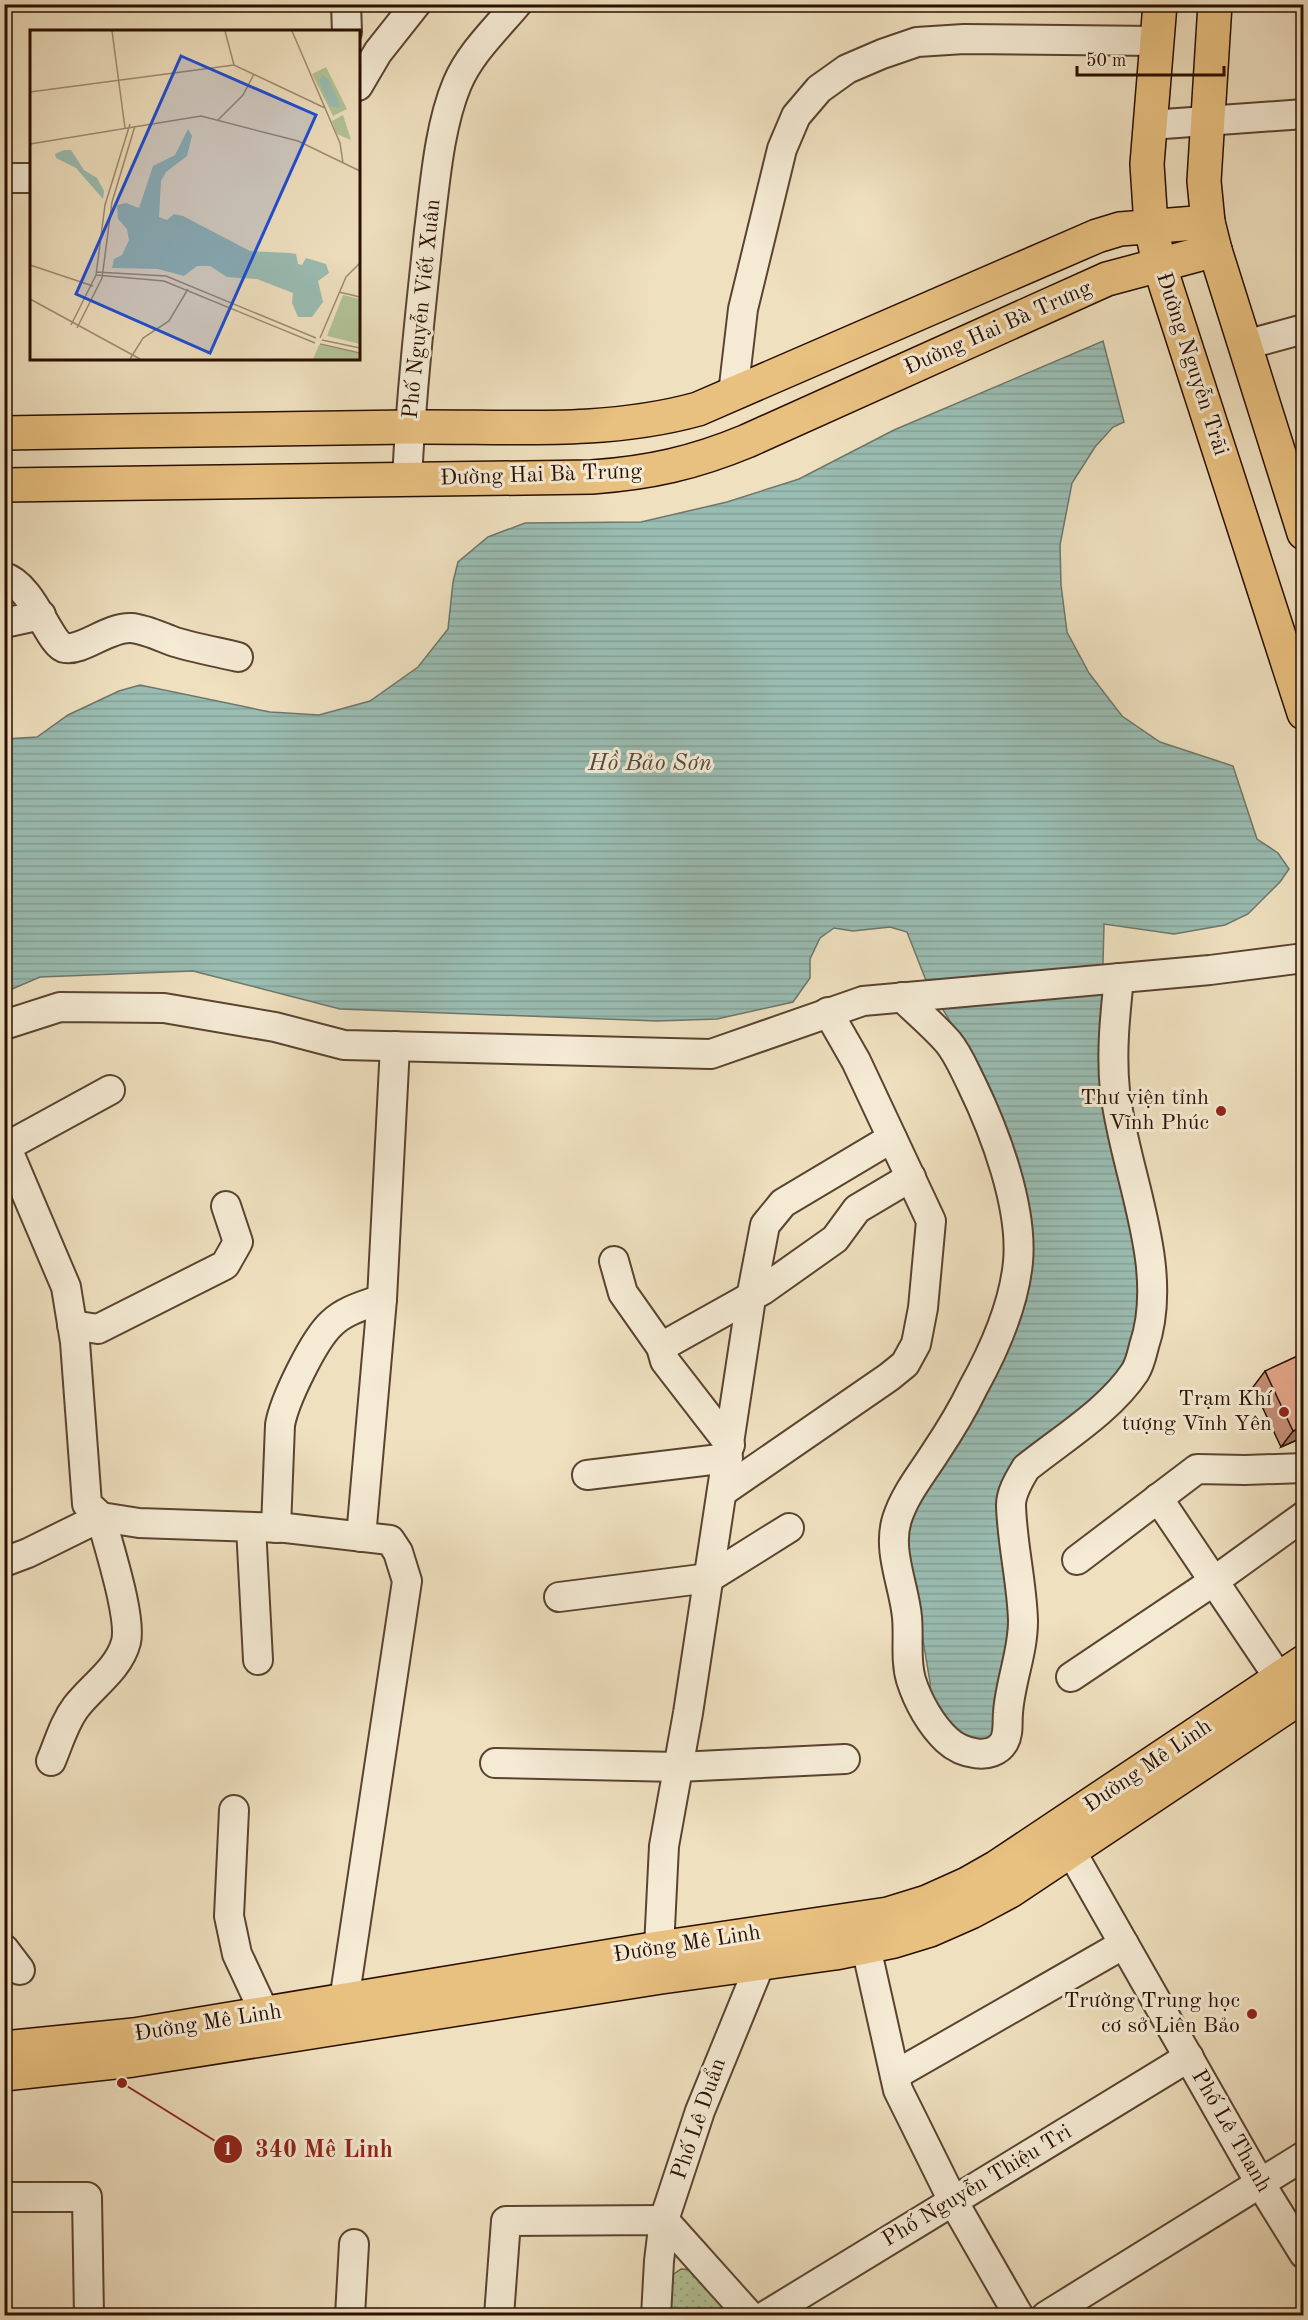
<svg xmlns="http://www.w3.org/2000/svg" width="1308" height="2320" viewBox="0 0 1308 2320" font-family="'Old Standard TT',serif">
	<defs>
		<pattern id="park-dots" width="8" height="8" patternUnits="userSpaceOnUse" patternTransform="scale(1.5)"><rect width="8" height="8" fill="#b2c397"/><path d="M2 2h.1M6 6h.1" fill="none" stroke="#99a680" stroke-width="1.8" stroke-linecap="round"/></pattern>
		<pattern id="water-rules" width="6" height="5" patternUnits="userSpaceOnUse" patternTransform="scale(1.5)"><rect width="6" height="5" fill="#9abdb3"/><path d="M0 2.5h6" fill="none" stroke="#85a198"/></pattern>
	</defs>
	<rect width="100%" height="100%" fill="#efe0bf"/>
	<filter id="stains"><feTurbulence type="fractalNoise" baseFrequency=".00333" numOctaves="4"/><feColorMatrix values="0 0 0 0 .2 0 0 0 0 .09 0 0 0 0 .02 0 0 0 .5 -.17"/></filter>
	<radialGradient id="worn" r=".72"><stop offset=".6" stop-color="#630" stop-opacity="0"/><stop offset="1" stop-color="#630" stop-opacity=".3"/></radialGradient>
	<polygon fill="url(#park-dots)" stroke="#6e694c" stroke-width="1.5" points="681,2269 698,2270 736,2316 670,2316 671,2276"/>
	<polygon fill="url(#water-rules)" stroke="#6d776b" stroke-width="1.5" points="1103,341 1124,422 1113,427 1095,447 1072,483 1060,545 1061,585 1067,632 1089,673 1122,716 1160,742 1233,766 1257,839 1278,853 1289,869 1280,882 1248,914 1225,925 1174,934 1104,924 1102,1004 1107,1085 1146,1286 1130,1350 1112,1382 1026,1458 1014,1604 994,1741 970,1743 931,1707 930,1682 904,1526 1026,1273 978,1068 927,983 907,932 890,927 853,931 834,928 820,938 810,959 810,978 793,1002 717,1019 657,1021 340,1009 193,971 40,977 5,992 5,739 37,737 68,715 119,691 140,685 270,712 319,715 370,701 418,667 448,629 453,582 458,562 488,537 525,523 641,522 727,502 799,479 894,430"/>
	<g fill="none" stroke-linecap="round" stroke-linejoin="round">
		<g stroke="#5a4330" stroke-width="32">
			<g id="minor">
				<polyline points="346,4 347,32"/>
				<polyline points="358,86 378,52 416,4"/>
				<polyline points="1150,125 1304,114"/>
				<polyline points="4,178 32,178"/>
				<polyline points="1245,345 1304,329"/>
				<polyline points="733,394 743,309 782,149 796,116 819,89 847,69 882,54 917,42 964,39 1157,41"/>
				<path d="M407,480C411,397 420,314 429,231C435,184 439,127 457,84C470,53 496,29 517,4"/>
				<path d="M4,577C33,585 50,646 65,648C83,651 108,627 131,628C145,629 161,637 175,642C195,648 217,652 238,657"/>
				<polyline points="4,623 41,615"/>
				<path d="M902,997C917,1012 934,1026 948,1042C958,1054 964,1069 971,1083C995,1132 1023,1207 1018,1262C1014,1305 994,1350 973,1388C962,1411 949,1432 935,1453C921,1475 905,1494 897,1519C887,1551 904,1585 907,1617C909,1638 905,1660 911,1680C918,1702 931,1725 947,1740C961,1753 992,1762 1004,1742C1009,1733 1007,1723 1008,1713C1010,1682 1023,1653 1023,1621C1022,1582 1012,1544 1011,1505C1011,1492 1020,1478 1026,1468C1062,1439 1110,1410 1135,1372C1140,1364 1142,1354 1144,1346C1171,1266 1124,1172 1115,1091C1111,1053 1115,1016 1119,978"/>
				<polyline points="4,1025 60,1007 164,1008 275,1027 344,1045 711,1054 863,1001 1210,970 1304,958"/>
				<polyline points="4,1141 66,1287 75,1342 87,1504 101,1517 139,1523 286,1528 390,1540 398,1552 407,1581 344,2001"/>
				<polyline points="4,1148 110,1090"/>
				<polyline points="614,1261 623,1293 661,1347 665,1361 730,1445"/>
				<polyline points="72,1325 98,1329 225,1265 238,1242 226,1206"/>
				<polyline points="661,1347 763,1290 835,1239 857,1209 911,1177"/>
				<polyline points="587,1475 728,1458"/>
				<polyline points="722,1492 889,1377 905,1364 916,1344 923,1308 931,1221 856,1061 828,1012"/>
				<polyline points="1158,1498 1279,1678"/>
				<polyline points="251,1527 258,1660"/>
				<path d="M276,1528L280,1425C284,1401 314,1339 332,1323C345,1310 366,1305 382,1299"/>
				<polyline points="361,1537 382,1299 395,1046"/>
				<polyline points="1077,1560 1197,1469 1245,1470 1304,1468"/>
				<path d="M4,1562L28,1553L101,1517C108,1545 132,1617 126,1642C119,1669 92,1686 76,1707C64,1723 59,1742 51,1761"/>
				<polyline points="559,1597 709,1578 789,1528"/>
				<polyline points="1071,1677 1214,1581 1304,1516"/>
				<polyline points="495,1763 678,1767 845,1759"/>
				<polyline points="234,1810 229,1916 237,1954 265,2014"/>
				<polyline points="1071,1851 1260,2183 1304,2254"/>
				<polyline points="866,1947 898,2090 953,2201 1019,2316"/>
				<polyline points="659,1948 664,1846 688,1713 751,1298 765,1225 783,1203 892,1138"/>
				<polyline points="4,1949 20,1970"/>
				<polyline points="895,2075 1124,1944"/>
				<polyline points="4,2197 87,2197 89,2316"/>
				<polyline points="350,2316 354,2244"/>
				<polyline points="499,2316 506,2221 664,2220 750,2316"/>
				<polyline points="656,2316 659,2261 664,2220 700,2111 767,1947"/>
				<polyline points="765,2316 1189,2057"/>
				<polyline points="1046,2316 1304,2156"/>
			</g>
		</g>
		<g stroke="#290f00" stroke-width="36">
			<g id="major">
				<polyline points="1160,4 1147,164 1151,226 1159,264 1304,713"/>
				<polyline points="1215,4 1204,181 1208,222 1215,250 1304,533"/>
				<path d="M4,433C139,431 274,428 409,427C506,426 604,435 698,409L1097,236L1120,229L1208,222"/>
				<path d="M4,485L592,477C649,473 694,463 747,441L1107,279L1215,250"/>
				<polyline points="4,2048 134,2035 659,1948 888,1914 927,1902 967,1884 997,1867 1304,1662"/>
				<polyline points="4,2074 133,2060 661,1977 835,1953 894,1941 930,1930 971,1912 1010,1891 1304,1695"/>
			</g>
		</g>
		<use href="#minor" stroke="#f5ebd5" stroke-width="28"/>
		<use href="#major" stroke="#e8c080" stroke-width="33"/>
	</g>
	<g fill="#c69079" stroke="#290f00" stroke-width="1.5">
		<polygon points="1304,1233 1304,1257 1302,1258 1300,1238"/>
		<polygon points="1265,1371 1304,1437 1281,1447 1253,1387"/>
	</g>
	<polygon fill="#a17563" stroke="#290f00" stroke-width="1.5" points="1304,1426 1304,1437 1281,1447 1293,1431"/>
	<polygon fill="#e6a78d" stroke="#290f00" stroke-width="1.5" points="1304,1353 1304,1426 1293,1431 1265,1371"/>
	<g fill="#8f2418" stroke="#f5ebd5" stroke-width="2">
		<circle cx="1221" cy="1111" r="6"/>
		<circle cx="1284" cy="1412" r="6"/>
		<circle cx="1252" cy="2014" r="6"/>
	</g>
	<g text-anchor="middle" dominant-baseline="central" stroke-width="6" stroke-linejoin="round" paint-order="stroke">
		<g font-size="22" fill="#290f00" stroke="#f5ebd5">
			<text transform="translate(422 309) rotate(-84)">Phố Nguyễn Viết Xuân</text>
			<text transform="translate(998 328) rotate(-24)">Đường Hai Bà Trưng</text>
			<text transform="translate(1192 364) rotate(72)">Đường Nguyễn Trãi</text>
			<text transform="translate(541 475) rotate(-2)">Đường Hai Bà Trưng</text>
			<text transform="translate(1148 1766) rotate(-34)">Đường Mê Linh</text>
			<text transform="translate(687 1944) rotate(-9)">Đường Mê Linh</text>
			<text transform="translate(208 2023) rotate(-9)">Đường Mê Linh</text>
			<text transform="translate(699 2119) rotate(-71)">Phố Lê Duẩn</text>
			<text transform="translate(1231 2131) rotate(60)">Phố Lê Thanh</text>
			<text transform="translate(977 2186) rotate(-31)">Phố Nguyễn Thiệu Tri</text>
		</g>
		<g font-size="22" fill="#290f00" stroke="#f5ebd5" text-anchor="end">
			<text x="1209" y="1098">Thư viện tỉnh<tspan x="1209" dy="25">Vĩnh Phúc</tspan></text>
			<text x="1272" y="1399">Trạm Khí<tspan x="1272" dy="25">tượng Vĩnh Yên</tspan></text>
			<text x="1240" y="2001">Trường Trung học<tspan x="1240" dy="25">cơ sở Liên Bảo</tspan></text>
		</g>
		<g font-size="24" font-style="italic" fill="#514c3f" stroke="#f5ebd5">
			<text x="650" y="764">Hồ Bảo Sơn</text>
		</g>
	</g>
	<g transform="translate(30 30)">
		<rect width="330" height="330" fill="#efe0bf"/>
		<path d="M296,37L317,79L303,86L282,44ZM313,85L321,110L307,104L302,91ZM313,265L330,269V314L297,306ZM289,315L330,323V329H283Z" fill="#b2c397"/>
		<path d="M292,45L298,49L310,74L308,78L300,76L289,51ZM158,99L162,106L157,126L136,142L131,151L129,187L137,190L144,184L153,186L220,221L260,223L266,224L268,234L272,235L276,228L296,234L299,243L288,251L293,272L282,287H268L262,273L263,263L227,249L197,247L180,236H167L154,246L128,239L82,238L84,229L92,225L99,210L97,199L88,189L87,175L96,173L109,178L123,136L145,125ZM34,120H41L54,140L67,148L74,161L73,169L46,138L26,128L25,124Z" fill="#9abdb3"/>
		<path fill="none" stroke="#a08c73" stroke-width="1.5" d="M82,1L95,98M195,1L204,35M262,1L310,113L313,133M0,62L204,35L295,78M188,90L213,65L224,44M0,114L171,86L268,111L330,141M0,235L63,256M66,242L136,246L286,308M66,245L134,251L285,313M309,262L330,267M0,269L110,329M41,295L66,245L75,175L100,94M47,298L72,248L82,172L105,96M290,308L316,247L330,233M292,310L330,318M290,314L330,323M100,329L113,308L139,291L158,259"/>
		<path fill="#1d4ed8" fill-opacity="0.15" stroke="#1d4ed8" stroke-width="3" d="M151,26L286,85L180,323L46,264Z"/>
		<rect width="330" height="330" fill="none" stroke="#290f00" stroke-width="3"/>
	</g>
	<path fill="none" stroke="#8f2418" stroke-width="2" d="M122 2083L228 2149"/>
	<g fill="#8f2418" stroke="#f5ebd5" stroke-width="2">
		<circle cx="122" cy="2083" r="6"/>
		<circle cx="228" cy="2149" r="15"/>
	</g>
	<g font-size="18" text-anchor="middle" font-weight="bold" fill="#fff">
		<text x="228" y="2155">1</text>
	</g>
	<g font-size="24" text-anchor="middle" font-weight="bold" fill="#8f2418" stroke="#f5ebd5" stroke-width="6" stroke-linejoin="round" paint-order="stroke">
		<text x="324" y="2157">340 Mê Linh</text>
	</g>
	<rect width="1308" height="2320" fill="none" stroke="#efe0bf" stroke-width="24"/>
	<rect x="6" y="6" width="1296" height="2308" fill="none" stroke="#290f00" stroke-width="3"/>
	<rect x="12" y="12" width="1284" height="2296" fill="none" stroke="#290f00" stroke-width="1.5"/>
	<path d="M1077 66v9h147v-9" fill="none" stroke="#290f00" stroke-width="3"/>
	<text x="1086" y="66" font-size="18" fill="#290f00" stroke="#f5ebd5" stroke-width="4.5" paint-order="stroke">50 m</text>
	<rect width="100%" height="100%" filter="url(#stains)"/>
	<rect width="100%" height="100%" fill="url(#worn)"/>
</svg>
